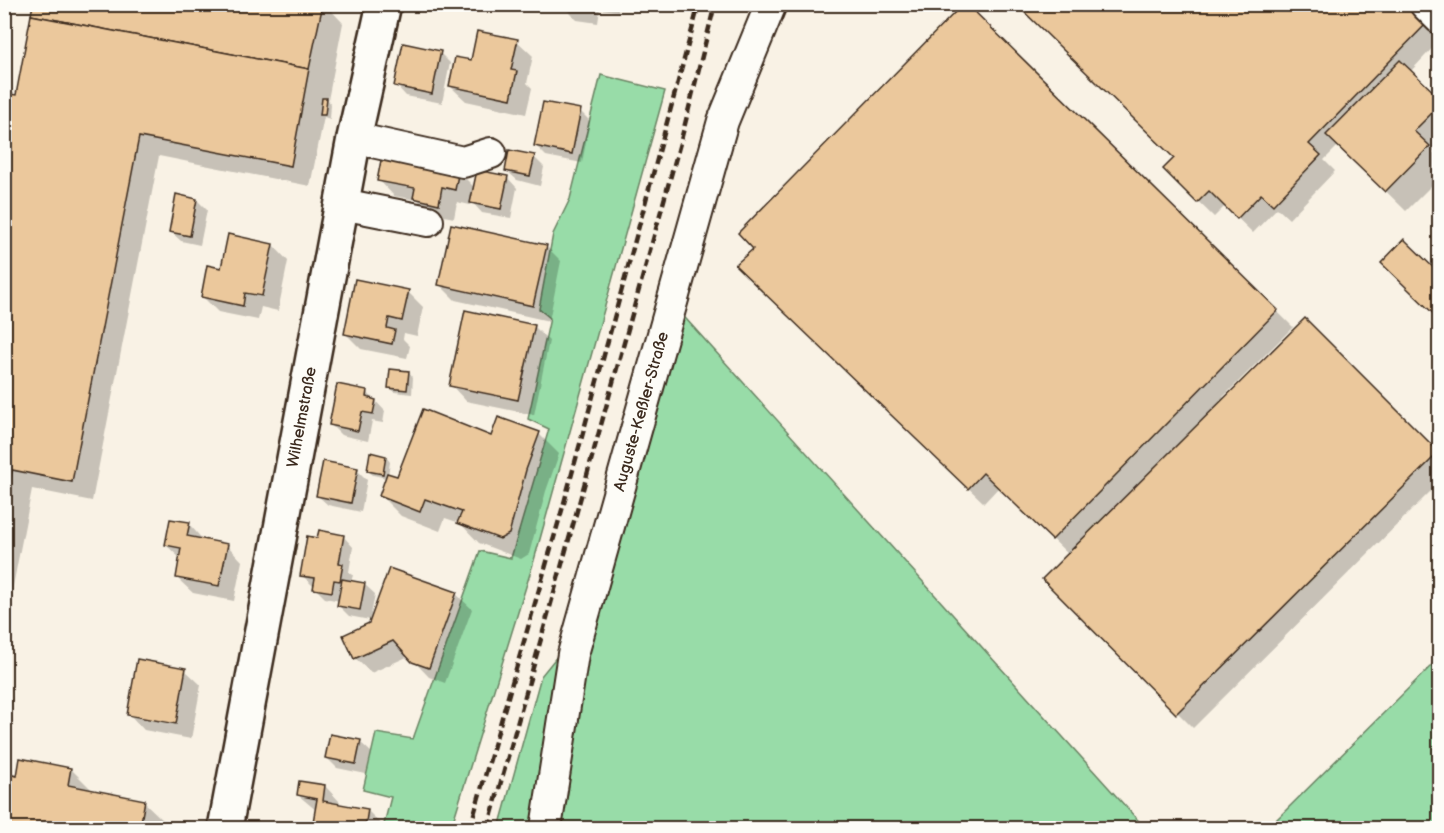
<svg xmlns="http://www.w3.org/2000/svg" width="1444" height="833" viewBox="0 0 1444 833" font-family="'Balsamiq Sans',sans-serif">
	<rect width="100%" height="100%" fill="#f9f2e5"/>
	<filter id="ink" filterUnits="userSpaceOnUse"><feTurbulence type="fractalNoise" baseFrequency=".0167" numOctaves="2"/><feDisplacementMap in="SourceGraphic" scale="12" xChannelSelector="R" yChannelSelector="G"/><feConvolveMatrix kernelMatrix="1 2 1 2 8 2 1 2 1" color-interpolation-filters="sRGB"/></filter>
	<g filter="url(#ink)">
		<g fill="#98dca8" stroke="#6a8363" stroke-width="1.5">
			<polygon points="601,75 665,91 533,564 451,828 383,828 391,797 363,790 376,733 413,739 480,551 511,558 549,429 528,419 550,318 539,309 553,234 570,199"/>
			<polygon points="677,309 1145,828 557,828 584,655"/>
			<polygon points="563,649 534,828 499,828 541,676"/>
			<polygon points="1439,658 1439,828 1268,828"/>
		</g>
		<g fill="#0003">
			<polygon points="34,4 325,4 343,23 328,100 331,104 330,119 324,117 310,186 159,156 92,501 32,489 4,632 4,94 17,97"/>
			<polygon points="561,4 619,4 618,11 600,9 598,23 577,20"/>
			<polygon points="1403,4 1440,40 1410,72 1440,100 1440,146 1433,152 1440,158 1440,177 1406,211 1339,145 1324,160 1335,171 1289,219 1277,208 1253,233 1225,206 1214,217 1165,169"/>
			<polygon points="965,5 1293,327 1223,397 1225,399 1305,320 1440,455 1440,482 1193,728 1044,579 1069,555 999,487 984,503 753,281 756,249"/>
			<polygon points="517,41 533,56 527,83 532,88 526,114 466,101 450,86 472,62"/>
			<polygon points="440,53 450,63 442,103 406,96 396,85"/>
			<polygon points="580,111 590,121 582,163 546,156 536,146"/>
			<polygon points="534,157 544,167 540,186 517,180 506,170"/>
			<polygon points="458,171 475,188 507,177 517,188 511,218 482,213 471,201 470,205 457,202 454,218 430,213 418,200 394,196 379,180"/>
			<polygon points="197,200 207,210 200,245 181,241 170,231"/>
			<polygon points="273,245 288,261 278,311 261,307 258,320 218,312 202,296 222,270"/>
			<polygon points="546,246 561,261 549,321 455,300 440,285"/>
			<polygon points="408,292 423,307 417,336 404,333 403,339 410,346 407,358 361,349 345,333"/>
			<polygon points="534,326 549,341 534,415 466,401 451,385"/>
			<polygon points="409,372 413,377 412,394 395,392 390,388"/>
			<polygon points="366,391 385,411 383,423 372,421 368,441 341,435 331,425"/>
			<polygon points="539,434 559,454 546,491 529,554 521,559 479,543 460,523 445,518 440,531 401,516 381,496 387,478 373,475 368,471 386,457 390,462 388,475 398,478 492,437"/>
			<polygon points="357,470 367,480 361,512 328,505 317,495"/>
			<polygon points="189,524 204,541 227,545 242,561 234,601 193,593 177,578 181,559 166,545"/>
			<polygon points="343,536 353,547 349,572 353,575 351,582 364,584 375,594 370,620 349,616 339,606 340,601 325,598 315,588 315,586 312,585 302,575 318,540"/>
			<polygon points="456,594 472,609 445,683 429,677 409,656 371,673 355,658"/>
			<polygon points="185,670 201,685 191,739 144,730 129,714"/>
			<polygon points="360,742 371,752 366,774 337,768 327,758"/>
			<polygon points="71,769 91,789 91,791 144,802 165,822 163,828 4,828 4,775 18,777"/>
			<polygon points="325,786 340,802 340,805 367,810 383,826 382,828 313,828 317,811 298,795"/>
		</g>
		<g fill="#ebc89c" stroke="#3b2a1e" stroke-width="1.5">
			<polygon points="33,4 323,4 309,69 31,15"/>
			<polygon points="560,4 584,4 583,9"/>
			<polygon points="963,4 967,4 1278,310 1052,540 983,473 968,489 735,265 753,249 738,233"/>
			<polygon points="1016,4 1405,4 1426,24 1309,144 1321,155 1273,205 1261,194 1237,219 1209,191 1197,203 1163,169 1174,158"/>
			<polygon points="31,15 309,69 291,166 139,137 72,482 12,470 4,511 4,93 16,95"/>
			<polygon points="477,31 518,39 511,70 517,71 511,99 449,86 455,57 471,60"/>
			<polygon points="403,43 441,51 432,94 394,86"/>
			<polygon points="1400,60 1440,98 1440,105 1414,131 1430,146 1385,192 1326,135"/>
			<polygon points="322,98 327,98 325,115 320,115"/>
			<polygon points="543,102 581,109 572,154 534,146"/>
			<polygon points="383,150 459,170 455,190 442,187 439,204 413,198 415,188 377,181"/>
			<polygon points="509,150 535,155 530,176 505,171"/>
			<polygon points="477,170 508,176 501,209 470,203"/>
			<polygon points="176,194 197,199 190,236 169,232"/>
			<polygon points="451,224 547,245 533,306 438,285"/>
			<polygon points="228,234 273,244 262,296 245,293 243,306 201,297 207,265 221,268"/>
			<polygon points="1404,239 1440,274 1440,320 1381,263"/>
			<polygon points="355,279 409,290 402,321 389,318 387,328 395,330 392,344 344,334"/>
			<polygon points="465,310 535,325 518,400 449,386"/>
			<polygon points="1305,318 1439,452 1176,714 1042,579"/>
			<polygon points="390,369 409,371 407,390 388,388"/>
			<polygon points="337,384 367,390 366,397 376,400 373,414 362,412 358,431 329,425"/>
			<polygon points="423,409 491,436 498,417 540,432 526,470 509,534 500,539 457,523 462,512 425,499 420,512 379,496 387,473 397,476"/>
			<polygon points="370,452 386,456 383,474 367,471"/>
			<polygon points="323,461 358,468 351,503 316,496"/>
			<polygon points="170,519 190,522 187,536 228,544 219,586 176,578 181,548 165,545"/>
			<polygon points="319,530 344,535 339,563 343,564 340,581 334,580 332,592 313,589 315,578 300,576 307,536 317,538"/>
			<polygon points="389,568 457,592 429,668 412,662 393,641 354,659 343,635 369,623"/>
			<polygon points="342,579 365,583 360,610 337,606"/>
			<polygon points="137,659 186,668 176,724 127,715"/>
			<polygon points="330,734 361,740 356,764 325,758"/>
			<polygon points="20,758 71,768 68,785 145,800 140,828 4,828 4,773 17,776"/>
			<polygon points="299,781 325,785 323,801 368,809 365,828 312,828 317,799 297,795"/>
		</g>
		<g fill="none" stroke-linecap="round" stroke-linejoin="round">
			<g stroke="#3b2a1e" stroke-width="34">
				<g id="minor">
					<polyline points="1425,4 1440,19"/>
					<polyline points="354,138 463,162 491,153"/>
					<polyline points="342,204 428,221"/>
					<path id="s1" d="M546,828L573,654L723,121L771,4"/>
				</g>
			</g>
			<g stroke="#3b2a1e" stroke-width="38">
				<g id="major">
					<path id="s2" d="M225,828L354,138L384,4"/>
				</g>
			</g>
			<use href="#minor" stroke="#fdfcf7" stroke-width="30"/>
			<use href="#major" stroke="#fdfcf7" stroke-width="33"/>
			<g stroke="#3b2a1e" stroke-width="4.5" stroke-dasharray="9 4.5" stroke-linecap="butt">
				<polyline points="470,828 564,503 699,4"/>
				<polyline points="488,828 682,136 715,4"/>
			</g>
		</g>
	</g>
	<g text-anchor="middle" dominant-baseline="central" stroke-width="4.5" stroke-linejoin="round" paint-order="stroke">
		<g font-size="16" fill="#3b2a1e" stroke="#fdfcf7">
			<text stroke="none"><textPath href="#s1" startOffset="428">Auguste-Keßler-Straße</textPath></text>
			<text stroke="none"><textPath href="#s2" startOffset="418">Wilhelmstraße</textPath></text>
		</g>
	</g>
	<rect width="1444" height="833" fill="none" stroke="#fdfcf7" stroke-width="24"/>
	<rect x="12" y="12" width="1420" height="809" fill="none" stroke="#3b2a1e" stroke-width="2" filter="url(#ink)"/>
</svg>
